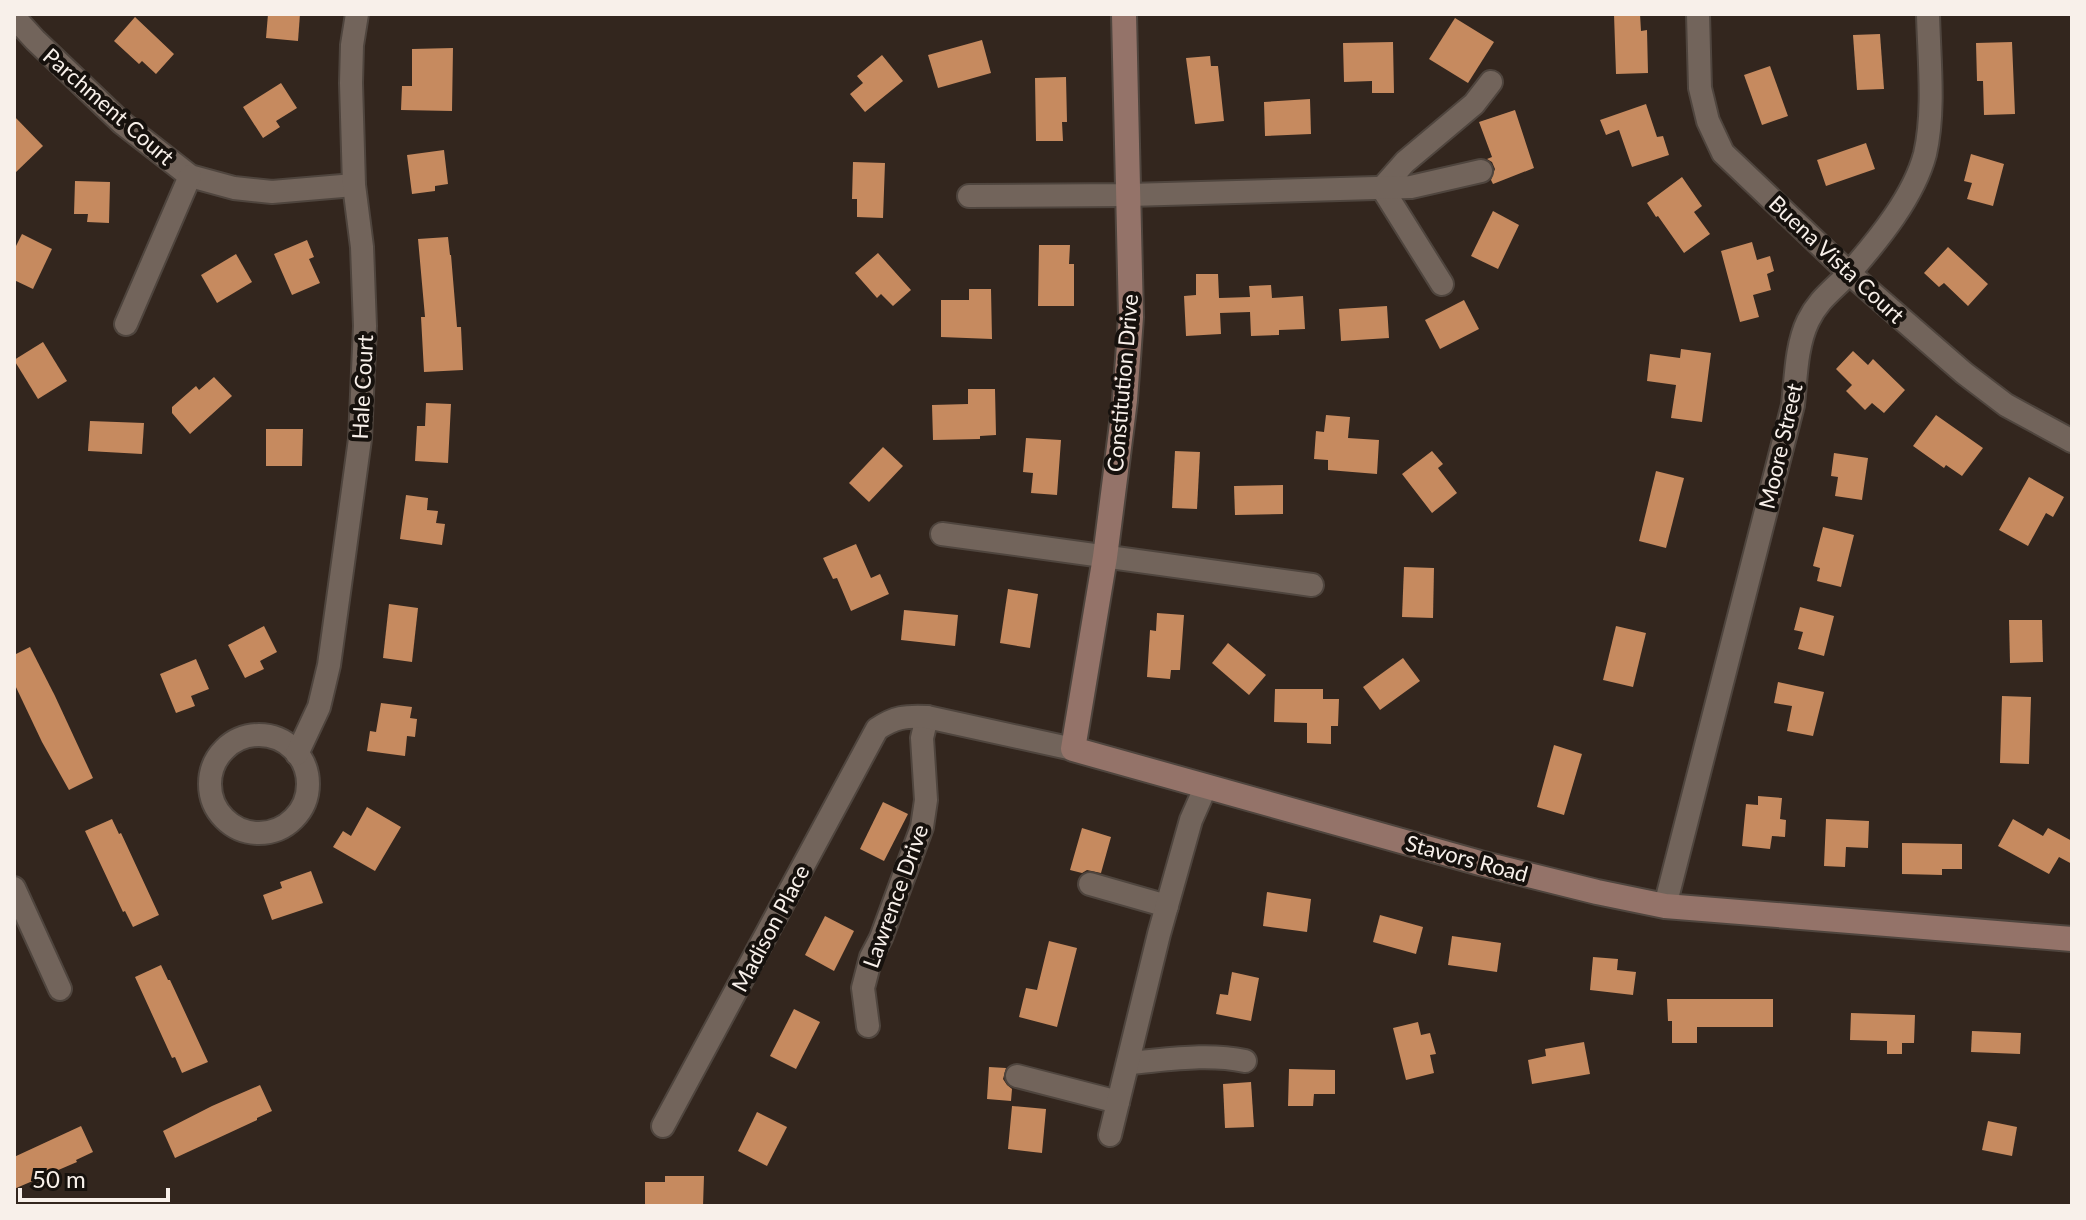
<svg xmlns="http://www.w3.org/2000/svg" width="2086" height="1220" viewBox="0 0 2086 1220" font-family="Lato,sans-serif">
	<rect width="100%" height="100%" fill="#33261e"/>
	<g fill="#c68a5f">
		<polygon points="268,14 300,14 298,41 266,38"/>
		<polygon points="1614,14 1640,14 1641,31 1647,30 1648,73 1616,74"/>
		<polygon points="135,17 174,54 156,74 142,61 139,64 114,41"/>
		<polygon points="1455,18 1494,42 1468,83 1429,59"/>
		<polygon points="1880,34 1884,89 1857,90 1853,35"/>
		<polygon points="982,40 991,73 938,88 928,55"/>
		<polygon points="1393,42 1394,93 1372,93 1372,81 1344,82 1343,43"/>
		<polygon points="2012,42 2015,114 1984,115 1983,81 1977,81 1976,43"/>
		<polygon points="453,48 452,111 401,110 402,86 412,86 412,49"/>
		<polygon points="882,55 903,81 865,112 850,94 863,83 857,76"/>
		<polygon points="1210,56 1211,66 1218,66 1224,121 1195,124 1186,58"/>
		<polygon points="1770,66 1788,116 1762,125 1744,75"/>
		<polygon points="1066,77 1067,122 1062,122 1063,141 1036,141 1035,78"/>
		<polygon points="281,83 297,108 276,121 280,127 263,138 243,107"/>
		<polygon points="1310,99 1311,134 1265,136 1264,102"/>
		<polygon points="1646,104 1657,137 1663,136 1669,155 1632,167 1619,130 1606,135 1600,120"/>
		<polygon points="1515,110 1534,168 1493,184 1491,180 1495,169 1492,162 1487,159 1492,157 1479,122"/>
		<polygon points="14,116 43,146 14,174"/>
		<polygon points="1866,143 1875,169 1826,186 1817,160"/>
		<polygon points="444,150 448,184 435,186 435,191 412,194 407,155"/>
		<polygon points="1971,154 2004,164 1993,206 1967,199 1972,183 1964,181"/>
		<polygon points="853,162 885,163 883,218 857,217 857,199 852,199"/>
		<polygon points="1682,177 1702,206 1694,212 1710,234 1684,253 1658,216 1656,217 1647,203"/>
		<polygon points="75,181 110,182 109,223 87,222 88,214 74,214"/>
		<polygon points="1493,211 1519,225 1498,269 1471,256"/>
		<polygon points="22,234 52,249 33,289 14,280 14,250"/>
		<polygon points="448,237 450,255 451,255 457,327 461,327 463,370 424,372 421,317 425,317 418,239"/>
		<polygon points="307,240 314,257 309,259 320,283 292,295 274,254"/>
		<polygon points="1752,242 1757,260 1770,256 1774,271 1767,274 1771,290 1753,295 1759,317 1740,322 1721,251"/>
		<polygon points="1039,245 1070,245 1069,264 1074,264 1074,306 1038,306"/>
		<polygon points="1948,247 1988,284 1968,306 1944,283 1939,287 1924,273"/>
		<polygon points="878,253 911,290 893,306 881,294 877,298 855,273"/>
		<polygon points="236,254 252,282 217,303 201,275"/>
		<polygon points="1196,274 1218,274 1219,298 1250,297 1249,286 1271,285 1272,298 1303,296 1305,329 1279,330 1279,335 1251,336 1250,312 1220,313 1221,334 1186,336 1184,296 1196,295"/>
		<polygon points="969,289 991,289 992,339 941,337 941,300 969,300"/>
		<polygon points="1464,300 1479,329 1440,349 1425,320"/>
		<polygon points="1387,306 1389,338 1341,341 1339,309"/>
		<polygon points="43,342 67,381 38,399 14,360"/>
		<polygon points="1681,349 1711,353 1702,422 1671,418 1676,385 1647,381 1650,354 1680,358"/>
		<polygon points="1853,351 1868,365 1873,359 1905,390 1884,413 1872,403 1865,410 1846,391 1852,385 1836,369"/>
		<polygon points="214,377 232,396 190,434 172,413 172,407 196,386 199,390"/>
		<polygon points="968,389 995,389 996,435 980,436 980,439 933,440 932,405 968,404"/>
		<polygon points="426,403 451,404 448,463 415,461 417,426 425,426"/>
		<polygon points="1326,415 1350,417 1348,438 1379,440 1377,474 1328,470 1328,460 1314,459 1316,431 1324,432"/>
		<polygon points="1936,415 1983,448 1962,476 1946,465 1944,468 1913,446"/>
		<polygon points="90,421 144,423 142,454 88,451"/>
		<polygon points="266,429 303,429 302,466 266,466"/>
		<polygon points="1026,438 1061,440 1057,495 1031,493 1033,473 1023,472"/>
		<polygon points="883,447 903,466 869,502 849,483"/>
		<polygon points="1175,451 1200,452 1197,509 1172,508"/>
		<polygon points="1432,451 1443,464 1438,468 1457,493 1432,513 1402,474"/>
		<polygon points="1834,453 1868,458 1862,500 1835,496 1838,477 1831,476"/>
		<polygon points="1656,471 1684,478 1666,548 1639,541"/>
		<polygon points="2029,477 2064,497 2053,517 2046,513 2028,546 1999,530"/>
		<polygon points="1283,485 1283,514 1235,515 1234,486"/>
		<polygon points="406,495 428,498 427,510 438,511 436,523 445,524 442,545 400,539"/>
		<polygon points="1823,527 1854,535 1841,587 1817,581 1820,568 1813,566"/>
		<polygon points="856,544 871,578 880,574 889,594 851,611 837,578 833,579 823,558"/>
		<polygon points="1404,567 1434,568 1433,618 1402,617"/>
		<polygon points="1008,589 1038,594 1030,648 1000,643"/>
		<polygon points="389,604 418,608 412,662 383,658"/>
		<polygon points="1800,607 1834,616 1824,656 1798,649 1803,632 1794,630"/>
		<polygon points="904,610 958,615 955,646 901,640"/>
		<polygon points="1157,613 1184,615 1180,670 1171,670 1170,679 1147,677 1150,630 1156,631"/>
		<polygon points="2009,620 2042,620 2043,662 2010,663"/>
		<polygon points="264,626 277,652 260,661 264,669 245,678 228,645"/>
		<polygon points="1616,626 1646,633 1633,687 1603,680"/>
		<polygon points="1228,643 1266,675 1249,695 1212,663"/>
		<polygon points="30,647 55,696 93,778 69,790 42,742 14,683 14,655"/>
		<polygon points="1403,658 1420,681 1380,710 1363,687"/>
		<polygon points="196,659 209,689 191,696 195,706 176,713 160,674"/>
		<polygon points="1778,682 1824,692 1813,736 1787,731 1792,706 1774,703"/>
		<polygon points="1275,689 1323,689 1323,699 1339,699 1338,726 1331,726 1331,744 1307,743 1307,723 1274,722"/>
		<polygon points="2002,696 2031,697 2029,764 2000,763"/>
		<polygon points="381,703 412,707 410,718 417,719 415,737 407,736 405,756 367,751 370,731 376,732"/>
		<polygon points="1554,745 1582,754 1564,815 1537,807"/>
		<polygon points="1758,796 1782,798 1780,819 1786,820 1785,837 1772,836 1770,849 1742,846 1746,804 1758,805"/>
		<polygon points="883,802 908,814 884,861 860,849"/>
		<polygon points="367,807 401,827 375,871 333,847 343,831 351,836"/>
		<polygon points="112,819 119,834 121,833 159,915 133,927 125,911 123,912 85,831"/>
		<polygon points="1826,819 1869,821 1868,848 1846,847 1845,867 1824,866"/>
		<polygon points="2013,819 2043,836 2048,828 2072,841 2072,864 2059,857 2049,874 1998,846"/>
		<polygon points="1082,828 1111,837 1101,873 1087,870 1082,873 1070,870"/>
		<polygon points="1902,843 1962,844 1962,869 1942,869 1942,875 1902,874"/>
		<polygon points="311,871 323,903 272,920 263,895 282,888 280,882"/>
		<polygon points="1267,892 1311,899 1307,932 1263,926"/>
		<polygon points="1380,915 1423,927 1416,954 1373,942"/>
		<polygon points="825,916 854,931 834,971 805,955"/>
		<polygon points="1452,936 1501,943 1497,972 1448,965"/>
		<polygon points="1049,941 1077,948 1057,1027 1019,1017 1026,988 1037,990"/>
		<polygon points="1593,957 1618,959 1617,970 1636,972 1633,995 1590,990"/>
		<polygon points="161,965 168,980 170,980 208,1062 182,1073 175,1057 172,1058 135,977"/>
		<polygon points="1232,972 1259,978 1251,1021 1216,1014 1220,994 1228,995"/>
		<polygon points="1667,999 1773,999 1773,1027 1697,1027 1697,1043 1672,1043 1672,1021 1668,1021"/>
		<polygon points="794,1009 820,1022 796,1069 770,1056"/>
		<polygon points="1851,1013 1915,1015 1914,1043 1902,1043 1902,1054 1887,1054 1887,1041 1850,1040"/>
		<polygon points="1418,1022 1421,1035 1430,1033 1436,1054 1430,1055 1434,1073 1406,1080 1393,1028"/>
		<polygon points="1972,1031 2021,1033 2020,1054 1971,1052"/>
		<polygon points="1584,1042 1590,1074 1532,1084 1528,1060 1546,1056 1545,1049"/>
		<polygon points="989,1067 1006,1068 1003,1079 1007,1085 1012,1089 1011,1101 987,1099"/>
		<polygon points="1289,1069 1335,1070 1335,1094 1314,1094 1313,1106 1288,1106"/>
		<polygon points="1251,1082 1254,1127 1225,1128 1223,1084"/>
		<polygon points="260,1085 272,1111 257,1118 257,1120 175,1158 163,1131 212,1106"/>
		<polygon points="1012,1106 1046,1109 1042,1153 1008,1149"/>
		<polygon points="757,1112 787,1127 767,1166 738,1151"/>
		<polygon points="1988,1121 2017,1127 2012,1156 1982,1150"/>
		<polygon points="81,1126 93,1152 76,1160 77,1162 14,1189 14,1157"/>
		<polygon points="665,1176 704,1176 703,1206 645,1205 645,1182 665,1182"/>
	</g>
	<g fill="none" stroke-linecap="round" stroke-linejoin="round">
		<g stroke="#4f453e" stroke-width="26">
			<g id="street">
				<polyline points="1698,14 1700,88 1708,121 1723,153 1849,273 1964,373 2006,405 2072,441"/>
				<polyline points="14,17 35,40 122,123 190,176 234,188 272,192 354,185"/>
				<polyline points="1382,188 1405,162 1474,104 1491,82"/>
				<polyline points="1382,188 1442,284"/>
				<polyline points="969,196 1129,195 1411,187 1481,171"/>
				<polyline points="126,324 190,176"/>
				<polyline points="942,534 1312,585"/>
				<circle cx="259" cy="784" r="49"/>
				<polyline points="297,754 319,707 329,665 360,439 365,326 362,247 354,185 351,83 352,45 357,14"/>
				<polyline points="1090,884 1167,906"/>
				<polyline points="14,888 60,989"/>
				<path d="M1665,906L1793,405C1796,378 1796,346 1808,321C1820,297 1834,290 1851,271C1879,239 1914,196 1925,154C1935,111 1929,58 1928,14"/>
				<polyline points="868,1026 863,988 871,957 881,938 922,827 926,800 922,738 927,717"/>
				<path d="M1128,1063C1167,1060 1206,1053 1245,1061"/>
				<polyline points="1017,1076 1118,1102"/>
				<path d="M663,1126L877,729C895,717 905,716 927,717L1073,749"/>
				<polyline points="1110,1135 1159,934 1191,820 1206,786"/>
			</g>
		</g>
		<g stroke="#4f453e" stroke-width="28">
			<polyline id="secondary" points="1124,14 1131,317 1125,400 1105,557 1073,749 1480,863 1597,892 1665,906 2072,939"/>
		</g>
		<use href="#street" stroke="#72645b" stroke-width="22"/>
		<use href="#secondary" stroke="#947369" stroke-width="24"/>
	</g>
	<g text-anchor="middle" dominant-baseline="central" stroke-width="8" stroke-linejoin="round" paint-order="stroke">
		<g font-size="22" fill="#f8f0ea" stroke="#16110d">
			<text transform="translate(109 106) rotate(41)">Parchment Court</text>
			<text transform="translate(1837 259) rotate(43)">Buena Vista Court</text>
			<text transform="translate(1122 383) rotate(-85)">Constitution Drive</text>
			<text transform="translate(362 387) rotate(-87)">Hale Court</text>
			<text transform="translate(1780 446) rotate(-77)">Moore Street</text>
			<text transform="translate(1467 858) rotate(15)">Stavors Road</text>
			<text transform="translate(895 896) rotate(-70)">Lawrence Drive</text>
			<text transform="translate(770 928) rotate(-62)">Madison Place</text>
		</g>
	</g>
	<rect width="2086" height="1220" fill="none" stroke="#f8f0ea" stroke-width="32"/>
	<path d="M20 1188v12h148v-12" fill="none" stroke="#f8f0ea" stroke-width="4"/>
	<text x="32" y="1188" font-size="24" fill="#f8f0ea" stroke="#16110d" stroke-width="6" paint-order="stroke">50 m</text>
</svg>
